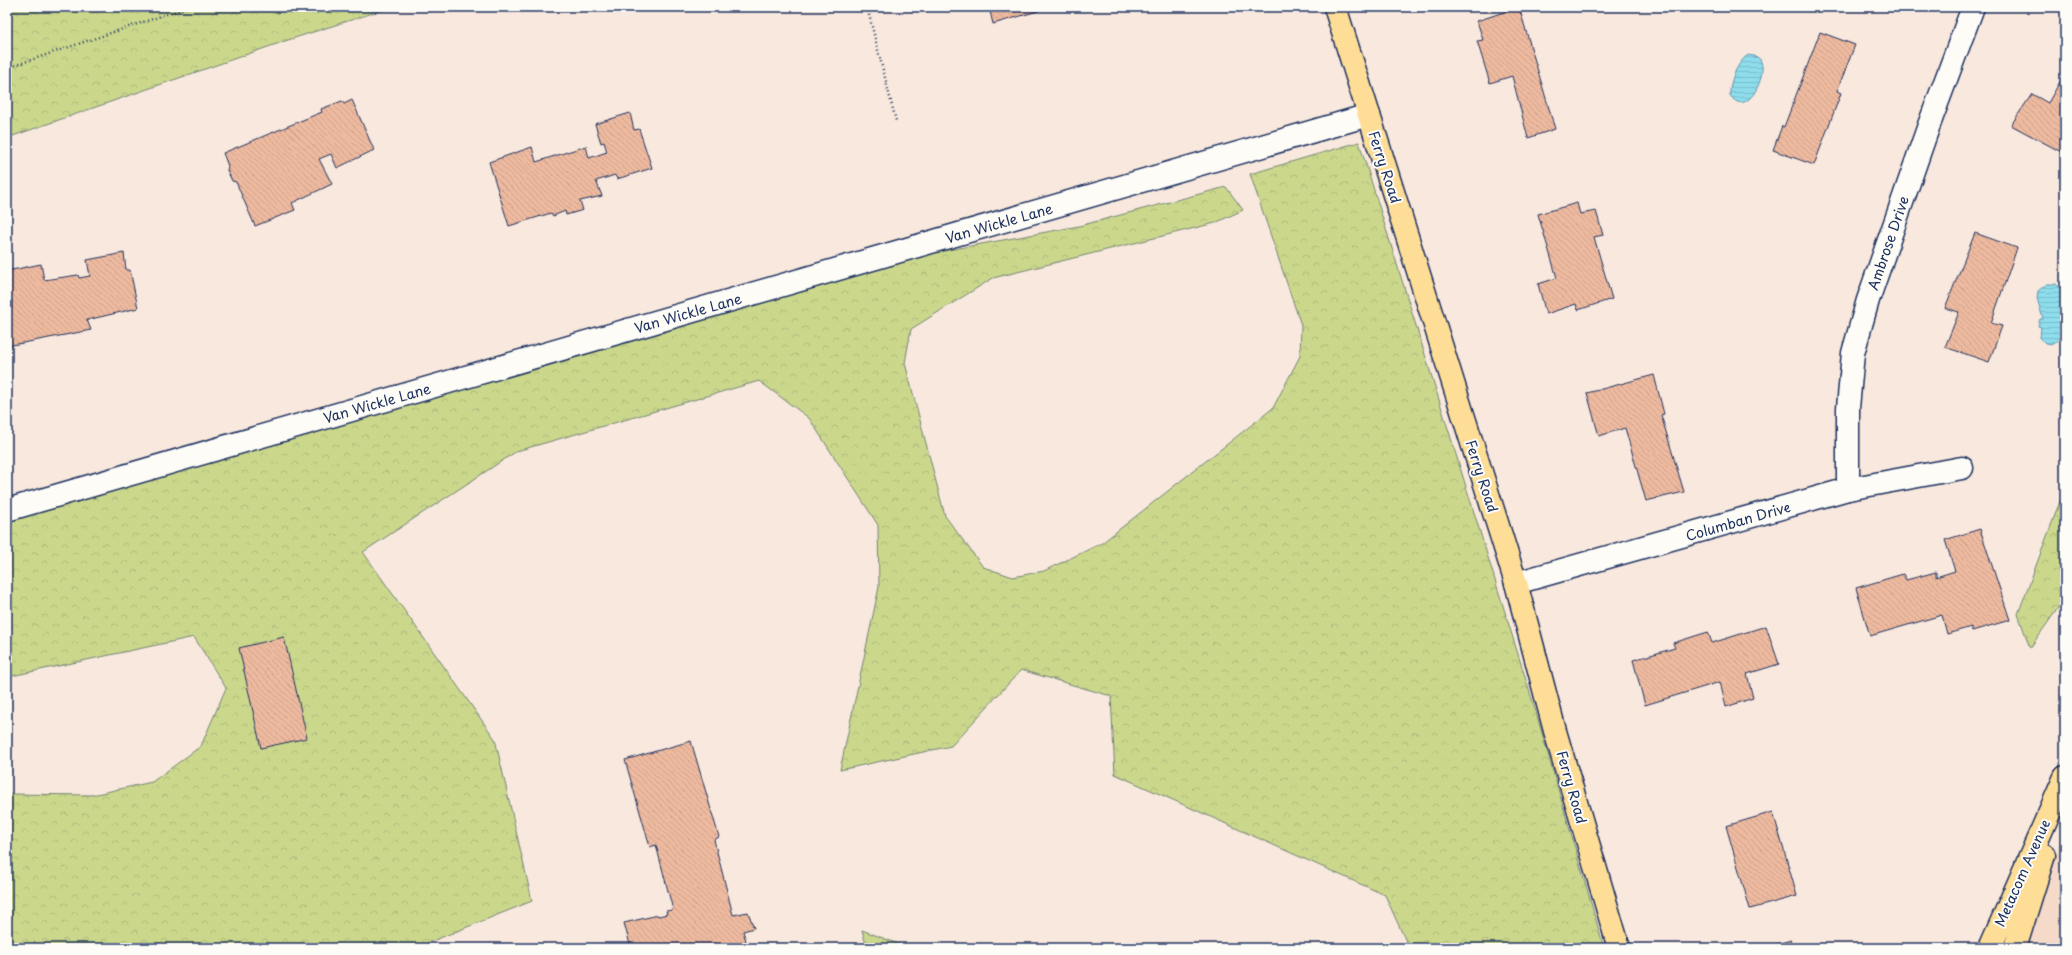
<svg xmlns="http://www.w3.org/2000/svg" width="2072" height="955" viewBox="0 0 2072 955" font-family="'Playpen Sans',sans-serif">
	<defs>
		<pattern id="forest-crowns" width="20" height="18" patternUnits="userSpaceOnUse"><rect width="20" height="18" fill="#cbd88c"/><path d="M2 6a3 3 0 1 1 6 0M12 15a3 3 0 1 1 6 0" fill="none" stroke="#aeba7b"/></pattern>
		<pattern id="water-rules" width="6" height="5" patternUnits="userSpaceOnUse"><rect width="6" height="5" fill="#8eddec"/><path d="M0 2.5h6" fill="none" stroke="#7abecd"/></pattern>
		<pattern id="building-back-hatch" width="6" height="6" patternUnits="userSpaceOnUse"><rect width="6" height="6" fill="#eeba9f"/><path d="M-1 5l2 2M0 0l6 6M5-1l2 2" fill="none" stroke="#cca08b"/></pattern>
	</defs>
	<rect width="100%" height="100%" fill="#f8e8dd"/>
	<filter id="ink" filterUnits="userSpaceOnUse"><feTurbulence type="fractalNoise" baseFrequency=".025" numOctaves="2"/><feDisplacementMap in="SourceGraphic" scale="8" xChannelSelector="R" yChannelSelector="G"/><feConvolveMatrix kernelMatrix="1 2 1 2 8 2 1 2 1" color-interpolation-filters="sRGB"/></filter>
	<g filter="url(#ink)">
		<polygon fill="#f5daca" points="2065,828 2065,948 2025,948"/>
		<g fill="url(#forest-crowns)" stroke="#738475">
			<polygon points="7,7 392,7 288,40 7,138"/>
			<polygon points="1359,142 1535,709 1604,948 1409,948 1385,895 1115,774 1111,696 1021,670 951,746 840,770 879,587 878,525 809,418 759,381 517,451 363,552 495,739 532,901 415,948 7,948 7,794 92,795 152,782 201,746 226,688 194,637 7,677 7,508 927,254 1079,226 1226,187 1243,210 1215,223 993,278 911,329 905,363 945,516 983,567 1013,577 1044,571 1102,543 1273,408 1300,356 1301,325 1250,174"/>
			<polygon points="2065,488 2065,598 2030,648 2018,614"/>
			<polygon points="862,930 909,948 867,948"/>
		</g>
		<g fill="url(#water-rules)" stroke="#6097b3">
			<path d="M1748,55C1750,56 1754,55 1757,57C1773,65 1748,123 1730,95C1729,83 1737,62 1748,55Z"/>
			<path d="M2047,284H2056C2059,287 2062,290 2064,294C2070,306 2066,341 2050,345L2040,339L2041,327L2038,326L2040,319H2043L2037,298L2038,291Z"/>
		</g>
		<g fill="url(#building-back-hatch)" stroke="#1b2f5e">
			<polygon points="989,7 1037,7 1038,11 993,24"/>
			<polygon points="1170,7 1182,7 1171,10"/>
			<polygon points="1519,7 1555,129 1528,138 1512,76 1490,83 1477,41 1483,40 1477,21"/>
			<polygon points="1820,32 1855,45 1837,91 1841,93 1814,165 1773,150 1782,126 1784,127"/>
			<polygon points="2065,73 2065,154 2011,125 2032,94 2048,103"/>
			<polygon points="352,100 374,150 337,168 331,154 319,159 332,184 292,203 295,210 255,226 236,182 232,181 227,170 228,166 223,153 322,112 321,109 342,101 344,104"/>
			<polygon points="630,113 634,130 639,129 652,168 617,179 615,175 596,181 602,196 580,201 583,210 566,215 565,211 553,216 551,213 509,226 489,162 532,147 536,162 586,146 589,158 607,152 604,142 601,143 595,124"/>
			<polygon points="1577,203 1580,214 1596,211 1603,235 1594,237 1612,299 1578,310 1576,304 1546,314 1538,284 1557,278 1538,214"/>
			<polygon points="1975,233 2017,248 1991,323 2002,326 1989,362 1945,347 1959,312 1945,308"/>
			<polygon points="124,253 126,270 130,270 138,308 87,320 91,330 7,346 7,271 41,264 44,280 78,275 79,278 90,276 87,260"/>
			<polygon points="1654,375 1664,414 1661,415 1684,492 1646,501 1625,428 1599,436 1587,393"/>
			<polygon points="1980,529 2010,620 1972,631 1971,627 1947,634 1942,615 1870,636 1856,588 1903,574 1906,580 1936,572 1936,577 1955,571 1945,540"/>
			<polygon points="1766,626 1779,664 1747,674 1753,698 1726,707 1720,682 1645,705 1633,660 1675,648 1673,643 1708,632 1712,643"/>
			<polygon points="284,637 307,738 261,748 239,648"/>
			<polygon points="691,741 719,837 714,840 733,915 748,912 754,928 743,931 748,948 631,948 624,923 658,915 659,916 667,914 666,911 673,910 656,845 650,847 625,760"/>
			<polygon points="1773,812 1797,896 1750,909 1726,826"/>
			<polygon points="1791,940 1794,948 1763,948"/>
		</g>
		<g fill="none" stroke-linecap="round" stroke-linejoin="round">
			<g stroke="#1b2f5e" stroke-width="25">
				<g id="minor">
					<polyline points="1848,489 1848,408 1853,353 1868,300 1929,125 1973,7"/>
					<polyline points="7,510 1369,115"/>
					<polyline points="1516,583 1848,489 1962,468"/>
				</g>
			</g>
			<g stroke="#1b2f5e" stroke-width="25">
				<g id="primary">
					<polyline points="1335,7 1516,583 1555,731 1619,948"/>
					<polyline points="1990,948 2065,777"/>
					<polyline points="2015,948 2044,855"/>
				</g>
			</g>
			<g stroke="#1b2f5e" stroke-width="2.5" stroke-dasharray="1 3" stroke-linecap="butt">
				<polyline points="867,7 896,121"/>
				<polyline points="7,68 188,7"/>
			</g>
			<use href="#minor" stroke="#fdfcf7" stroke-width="22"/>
			<use href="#primary" stroke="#fedd96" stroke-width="22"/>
		</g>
	</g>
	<g text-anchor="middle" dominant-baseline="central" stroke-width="4" stroke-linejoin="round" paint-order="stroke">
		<g font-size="14" fill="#1b2f5e" stroke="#fdfcf7">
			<text transform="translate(1385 167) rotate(72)">Ferry Road</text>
			<text transform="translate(999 223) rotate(-16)">Van Wickle Lane</text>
			<text transform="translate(1888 243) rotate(-71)">Ambrose Drive</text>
			<text transform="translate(688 313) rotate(-16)">Van Wickle Lane</text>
			<text transform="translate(377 403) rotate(-16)">Van Wickle Lane</text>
			<text transform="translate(1482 476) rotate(72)">Ferry Road</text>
			<text transform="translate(1738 521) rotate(-16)">Columban Drive</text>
			<text transform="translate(1572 787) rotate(74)">Ferry Road</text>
			<text transform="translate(2022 873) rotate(-66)">Metacom Avenue</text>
		</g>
	</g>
	<rect width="2072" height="955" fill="none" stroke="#fdfcf7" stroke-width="24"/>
	<rect x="12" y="12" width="2048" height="931" fill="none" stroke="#1b2f5e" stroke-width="1.5" filter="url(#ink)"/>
</svg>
